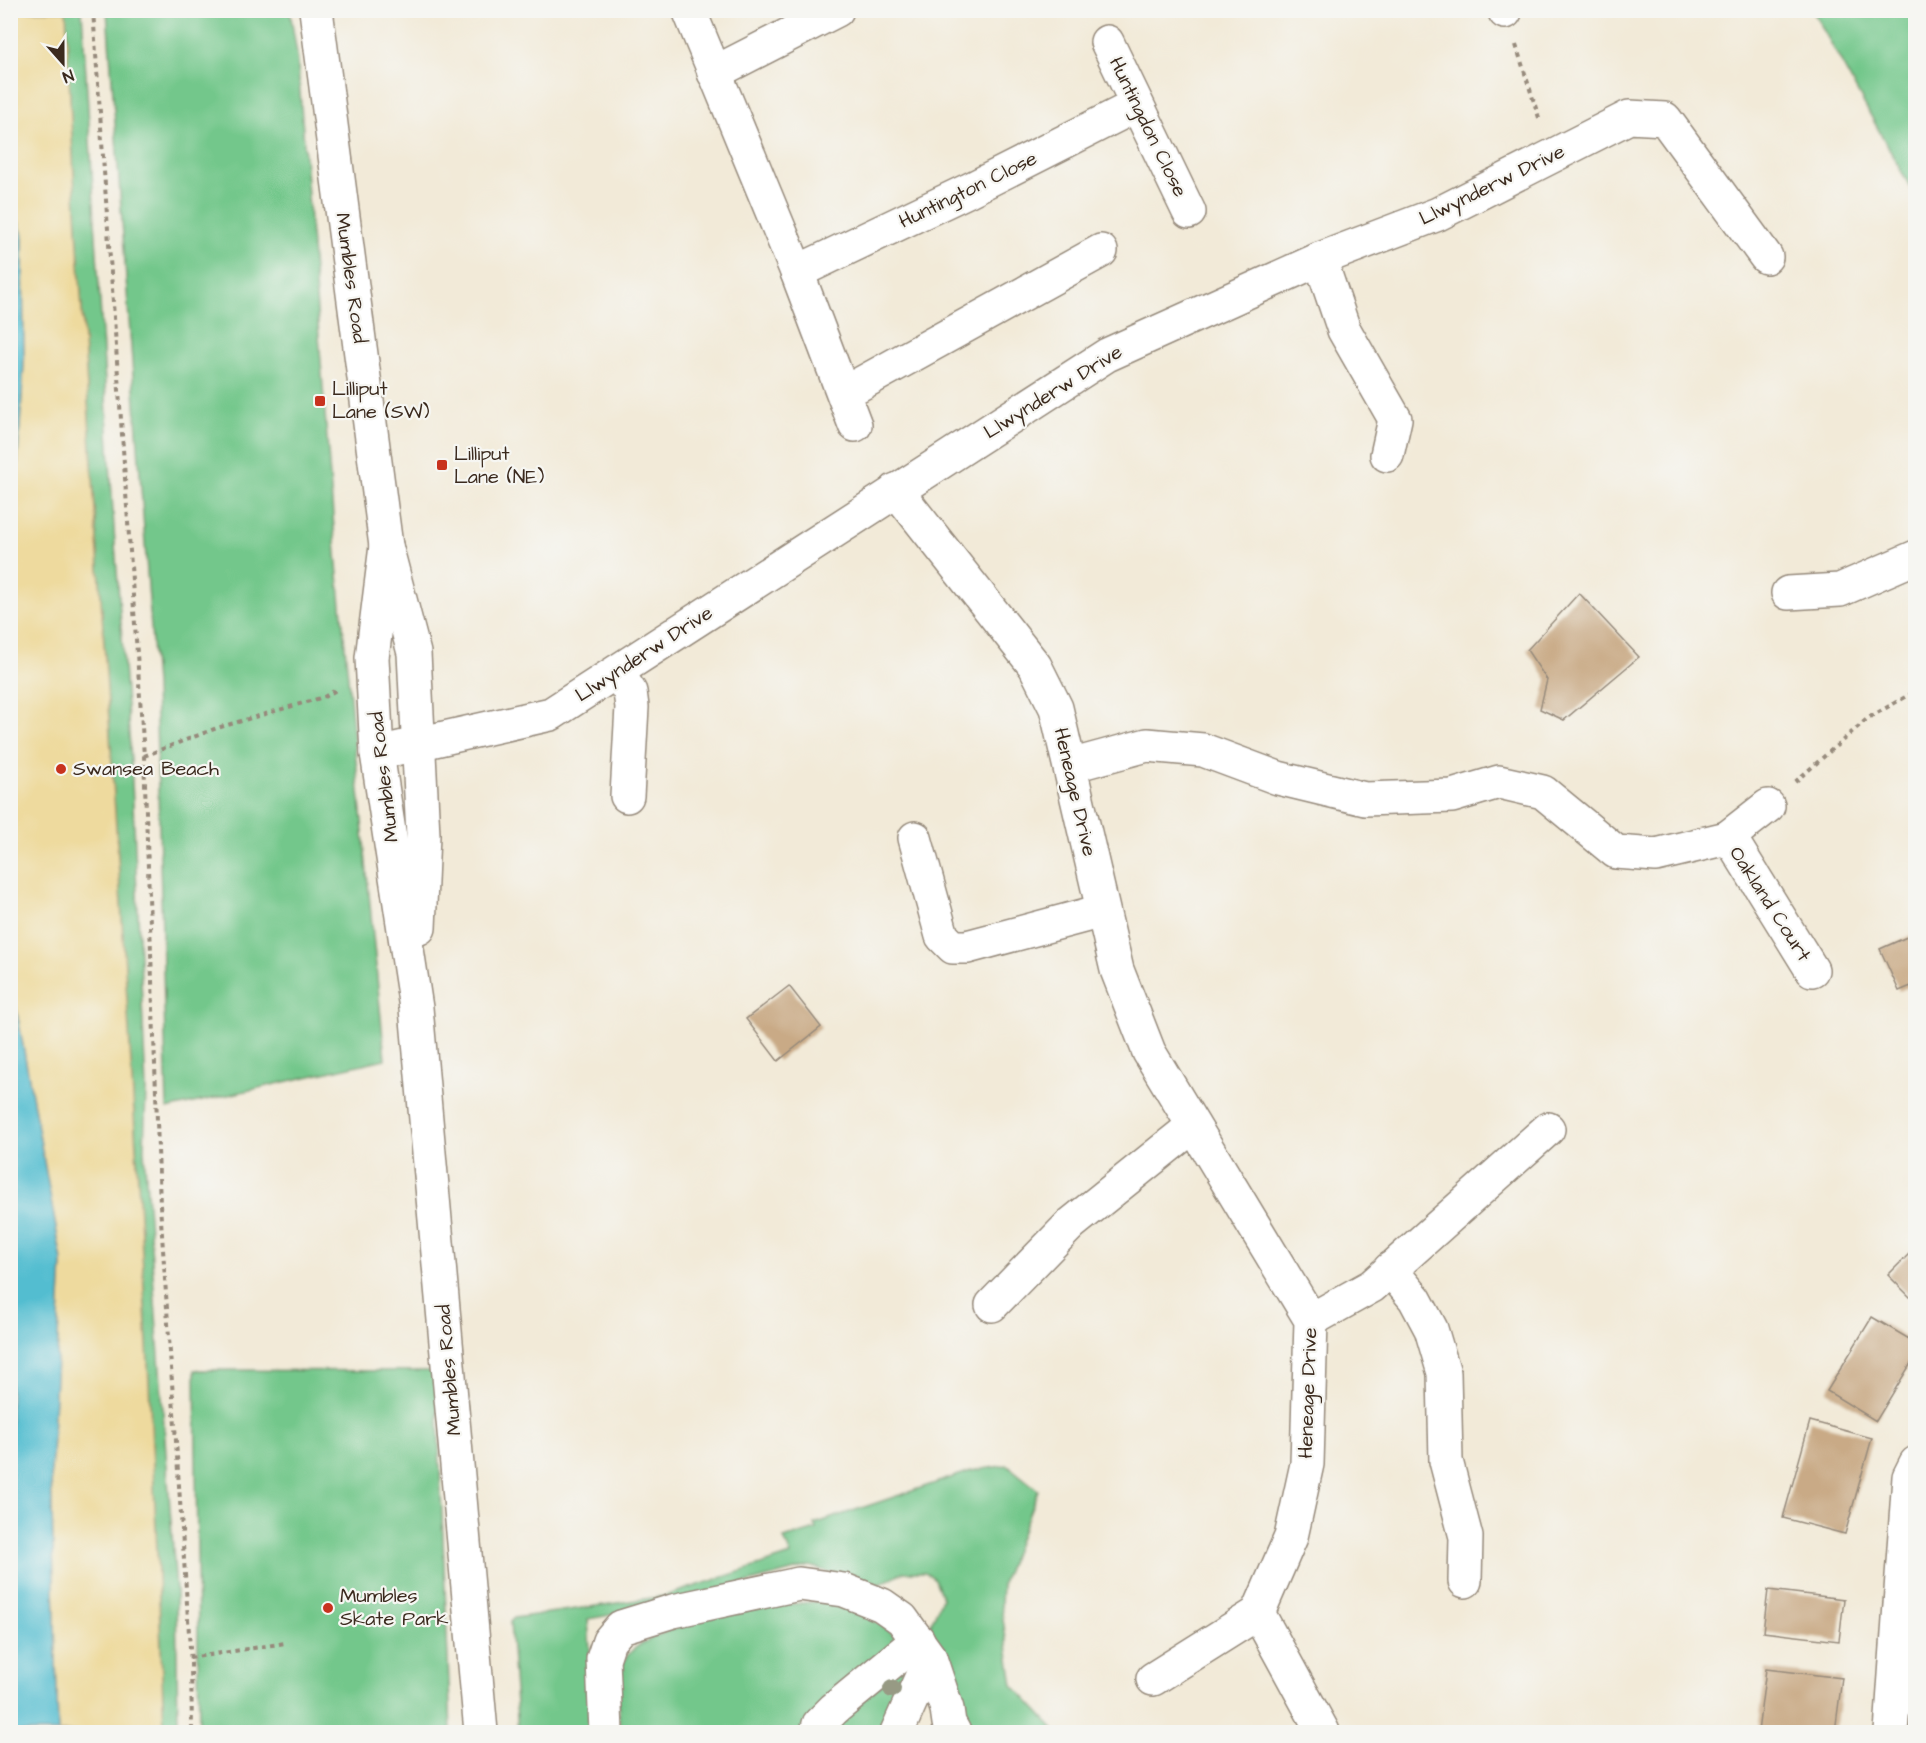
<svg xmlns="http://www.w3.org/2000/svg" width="1926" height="1743" viewBox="0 0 1926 1743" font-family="'Architects Daughter',sans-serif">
	<rect width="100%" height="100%" fill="#f6f6f2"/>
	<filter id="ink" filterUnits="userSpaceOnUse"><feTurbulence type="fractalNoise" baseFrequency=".0167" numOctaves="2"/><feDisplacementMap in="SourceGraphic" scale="12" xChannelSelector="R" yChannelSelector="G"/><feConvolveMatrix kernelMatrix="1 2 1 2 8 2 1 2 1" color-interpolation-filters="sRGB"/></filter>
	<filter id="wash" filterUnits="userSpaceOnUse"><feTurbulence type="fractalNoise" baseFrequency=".008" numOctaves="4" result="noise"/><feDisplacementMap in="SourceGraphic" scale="24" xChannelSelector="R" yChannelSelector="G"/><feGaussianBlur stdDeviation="1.35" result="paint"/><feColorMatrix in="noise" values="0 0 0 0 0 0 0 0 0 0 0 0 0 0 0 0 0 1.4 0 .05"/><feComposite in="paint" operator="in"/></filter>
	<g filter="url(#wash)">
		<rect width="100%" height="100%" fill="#f2ead8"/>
		<g fill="#73c78b" stroke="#577854" stroke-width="1.5">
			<path d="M66,11H82L115,544L131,760L146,1089L144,1150L176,1590L178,1732H164C151,1354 126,976 101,599C88,403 74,207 66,11Z"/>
			<polygon points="107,11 290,11 297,54 336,554 385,1059 167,1109 155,684"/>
			<polygon points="1813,11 1915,11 1915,196"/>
			<polygon points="195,1370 436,1371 451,1732 199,1732"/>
			<polygon points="1007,1465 1038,1490 1002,1584 1001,1606 1013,1685 1057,1732 969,1732 930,1626 942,1598 935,1579 925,1572 904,1572 880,1584 856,1581 810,1566 666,1605 588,1619 595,1732 518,1732 510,1622 514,1618 665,1596 791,1555 784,1539 816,1529 814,1524 971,1471"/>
			<path d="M820,1601C854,1607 881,1621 906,1645L806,1732H620C619,1708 613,1676 627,1656C641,1636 704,1618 728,1612C757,1605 790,1605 820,1601Z"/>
			<polygon points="906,1661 909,1685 878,1732 829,1732"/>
		</g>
		<path fill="#eeda9e" stroke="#94825e" stroke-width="1.5" d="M11,11H66C74,207 88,403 101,599C126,976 151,1354 164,1732H58L51,1473L62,1261L16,1007L10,1002V567L24,364L23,235L11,202Z"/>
		<g fill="#53bdd0" stroke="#477477" stroke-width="1.5">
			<polygon points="11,202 23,235 24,364 11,567"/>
			<polygon points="10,1002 16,1007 62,1261 51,1473 58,1732 11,1732"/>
		</g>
		<g id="blocks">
			<g fill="#c9aa86">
				<polygon points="1579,593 1639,657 1564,720 1540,709 1547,680 1527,650"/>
				<polygon points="1916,933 1916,984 1899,991 1880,949"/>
				<polygon points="789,986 821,1027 778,1061 746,1019"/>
				<polygon points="1916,1247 1916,1303 1888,1275"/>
				<polygon points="1872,1317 1916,1343 1916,1355 1876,1421 1827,1391"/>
				<polygon points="1810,1421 1872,1438 1845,1534 1783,1518"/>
				<polygon points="1768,1590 1844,1599 1839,1641 1763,1632"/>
				<polygon points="1766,1669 1842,1678 1835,1732 1758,1732"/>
			</g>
		</g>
	</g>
	<g filter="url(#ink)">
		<use href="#blocks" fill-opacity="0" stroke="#968a7b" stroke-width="1.5"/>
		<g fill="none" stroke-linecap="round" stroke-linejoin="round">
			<g stroke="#968a7b" stroke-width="36">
				<g id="minor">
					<polyline points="689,10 797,272 855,425"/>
					<polyline points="1505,10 1505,12"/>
					<polyline points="1107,42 1189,212"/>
					<polyline points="714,73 837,10"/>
					<polyline points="1320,259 1344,330 1395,419 1387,455"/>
					<polyline points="797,272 969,190 1137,105"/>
					<polyline points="844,393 1101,251"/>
					<polyline points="896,490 1035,666 1056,708 1117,970 1149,1052 1311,1320 1307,1464 1291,1537 1258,1613 1323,1732"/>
					<polyline points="1788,593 1840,590 1916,557"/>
					<polyline points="617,672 630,692 632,707 627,796"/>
					<polyline points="377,753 551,714 1107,355 1320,259 1438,214 1629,117 1665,119 1766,257"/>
					<polyline points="1070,766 1147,745 1203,750 1278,778 1365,799 1452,796 1499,782 1543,792 1616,852 1656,855 1727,838 1737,849 1812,970"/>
					<polyline points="915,838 942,936 953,947 967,947 1102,911"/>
					<polyline points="1727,838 1768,806"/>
					<polyline points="1390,1269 1415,1299 1431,1329 1444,1373 1446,1461 1466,1537 1465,1581"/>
					<polyline points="992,1305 1071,1224 1193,1126"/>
					<polyline points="1311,1320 1372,1286 1548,1129"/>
					<polyline points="1153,1679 1258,1613"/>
					<polyline points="606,1732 603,1659 609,1641 621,1627 673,1611 799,1584 844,1590 882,1605 902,1619 930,1658 947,1709 949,1723 954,1732"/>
					<polyline points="817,1732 819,1724 834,1709 918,1640"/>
					<polyline points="897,1732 930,1658"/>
					<polyline points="1891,1732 1909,1477 1916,1463"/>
				</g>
			</g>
			<g stroke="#968a7b" stroke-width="36">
				<g id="major">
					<polyline points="316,10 386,546 414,653 423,835 419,928"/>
					<polyline points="386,546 372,658 377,753 416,1008 481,1732"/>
				</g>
			</g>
			<g stroke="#968a7b" stroke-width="4" stroke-dasharray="4.5 4.5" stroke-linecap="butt">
				<polyline points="93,10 144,756 160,1205 191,1663 192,1732"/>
				<polyline points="1516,45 1540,121"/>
				<polyline points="144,756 217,728 324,697 338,689"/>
				<polyline points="1795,782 1868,718 1916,691"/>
				<polyline points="190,1658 285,1643"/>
			</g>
			<use href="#minor" stroke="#fff" stroke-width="33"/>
			<use href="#major" stroke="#fff" stroke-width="33"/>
		</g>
		<circle fill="#979a84" cx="892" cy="1689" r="9"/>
	</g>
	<g fill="#c8321e" stroke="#f6f6f2" stroke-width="2">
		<rect x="314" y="395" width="12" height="12" rx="3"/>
		<rect x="436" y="459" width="12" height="12" rx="3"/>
		<circle cx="61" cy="769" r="6"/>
		<circle cx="328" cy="1608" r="6"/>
	</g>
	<g text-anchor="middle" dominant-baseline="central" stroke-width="4.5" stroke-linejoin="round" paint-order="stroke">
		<g font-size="20" fill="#3b2a1e" stroke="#f6f6f2">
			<text transform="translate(1148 127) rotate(64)">Huntingdon Close</text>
			<text transform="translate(1492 185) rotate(-26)">Llwynderw Drive</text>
			<text transform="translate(968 190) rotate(-26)">Huntington Close</text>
			<text transform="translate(351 278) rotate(82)">Mumbles Road</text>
			<text transform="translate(1053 392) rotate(-32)">Llwynderw Drive</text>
			<text transform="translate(644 654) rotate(-33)">Llwynderw Drive</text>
			<text transform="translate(384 777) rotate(-97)">Mumbles Road</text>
			<text transform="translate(1075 792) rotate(77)">Heneage Drive</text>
			<text transform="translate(1770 904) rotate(57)">Oakland Court</text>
			<text transform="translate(449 1370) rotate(-95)">Mumbles Road</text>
			<text transform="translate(1308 1393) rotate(-88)">Heneage Drive</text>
		</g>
		<g font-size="20" fill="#3b2a1e" stroke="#f6f6f2" text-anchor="start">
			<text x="332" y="389">Lilliput<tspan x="332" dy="23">Lane (SW)</tspan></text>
			<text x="454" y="454">Lilliput<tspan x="454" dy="23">Lane (NE)</tspan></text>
			<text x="73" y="769">Swansea Beach</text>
			<text x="340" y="1596">Mumbles<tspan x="340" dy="23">Skate Park</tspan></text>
		</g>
	</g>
	<rect width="1926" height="1743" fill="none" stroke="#f6f6f2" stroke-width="36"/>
	<g transform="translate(63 63) rotate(159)" stroke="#f6f6f2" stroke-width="4.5" paint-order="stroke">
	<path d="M0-4.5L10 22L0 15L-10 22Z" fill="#3b2a1e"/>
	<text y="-9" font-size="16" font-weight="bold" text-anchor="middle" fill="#3b2a1e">N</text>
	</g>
</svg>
